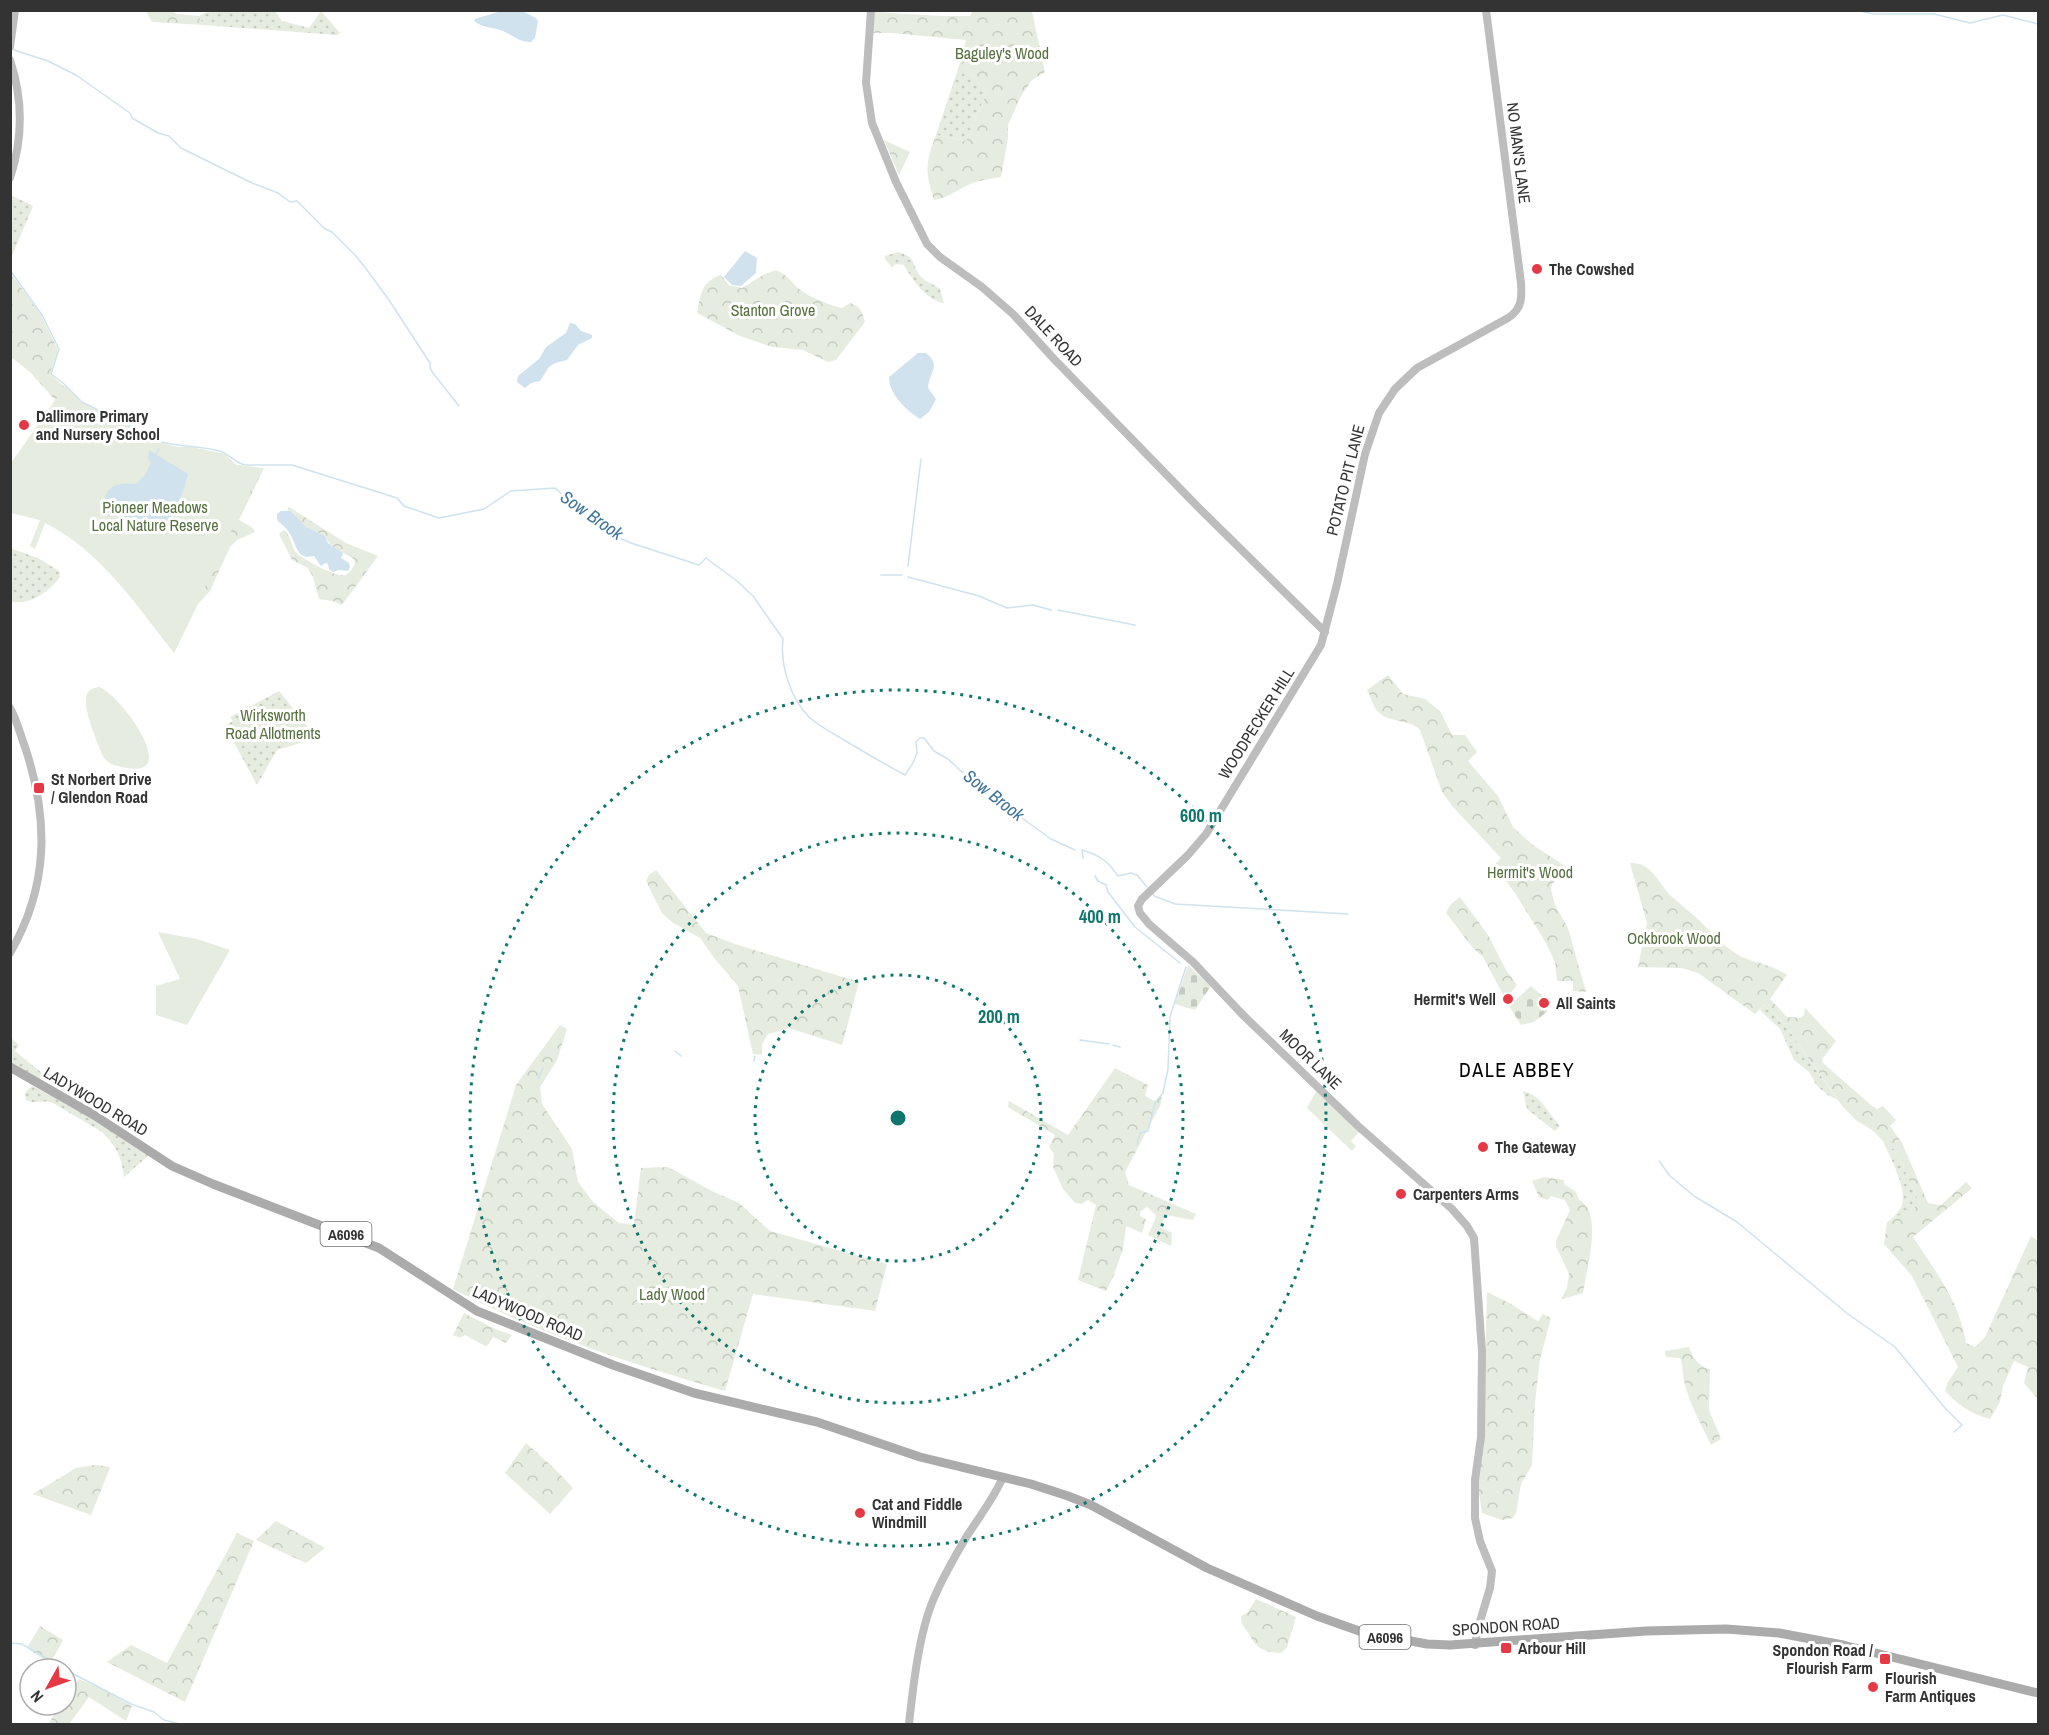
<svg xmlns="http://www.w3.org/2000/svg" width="2049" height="1735" viewBox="0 0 2049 1735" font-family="'Archivo Narrow',sans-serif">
	<defs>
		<pattern id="grass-dots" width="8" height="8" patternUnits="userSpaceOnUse" patternTransform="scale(1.5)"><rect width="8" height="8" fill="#e6ecdf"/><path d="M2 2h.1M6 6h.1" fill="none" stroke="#c6cbc0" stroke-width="1.8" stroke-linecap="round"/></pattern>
		<pattern id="forest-crowns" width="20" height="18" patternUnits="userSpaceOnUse" patternTransform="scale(1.5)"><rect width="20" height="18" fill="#e6ecdf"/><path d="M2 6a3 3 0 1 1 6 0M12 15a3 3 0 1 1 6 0" fill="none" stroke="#c6cbc0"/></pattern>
		<pattern id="cemetery-stones" width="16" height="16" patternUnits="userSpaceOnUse" patternTransform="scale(1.5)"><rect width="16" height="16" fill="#e6ecdf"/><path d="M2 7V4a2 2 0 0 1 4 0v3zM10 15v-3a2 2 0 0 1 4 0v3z" fill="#c6cbc0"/></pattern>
	</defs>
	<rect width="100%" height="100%" fill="#fff"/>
	<g fill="url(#grass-dots)">
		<polygon points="209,11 275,11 282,21 309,28 321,11 340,33 337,35 203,25 199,16"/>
		<polygon points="961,60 965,67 987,92 966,141 936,135"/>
		<polygon points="11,195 33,206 11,258"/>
		<path d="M898,252C917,257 911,264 920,276C925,282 934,284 940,289L944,303C927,301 911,278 904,265L896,264L892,267L885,259V256Z"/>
		<path d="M10,548L38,558L59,571L60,577C50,591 28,607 11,601Z"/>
		<polygon points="279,691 317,738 277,750 257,785 225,726 233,721 230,717"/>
		<polygon points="1764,1005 1784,1023 1837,1099 1829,1096 1817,1086 1809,1072 1794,1060 1780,1029 1760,1010"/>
		<polygon points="10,1037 19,1045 15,1051 43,1074 39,1080 11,1065"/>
		<path d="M33,1086L95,1120L150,1154L124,1177C122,1158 116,1145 102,1132L53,1103C44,1099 34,1105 26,1100L25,1094L28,1089Z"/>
		<path d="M1523,1091C1541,1095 1548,1113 1560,1126L1555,1131L1527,1109Z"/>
		<path d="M1883,1141L1896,1151L1920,1204L1891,1220C1894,1215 1901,1210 1902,1205C1907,1188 1890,1157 1883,1141Z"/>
	</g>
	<g fill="url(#forest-crowns)">
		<polygon points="146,11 172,11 177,14 199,16 203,25 152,22"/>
		<path d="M973,11H1032L1045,72L1032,80L1021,96L1008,125V138L1001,177C989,179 978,180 966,186C954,192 949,197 934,200C925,170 925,164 936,135L966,141L987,92L965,67L961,60L966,40L892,33H873L874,12L941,16H970Z"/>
		<polygon points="884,140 910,152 899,175"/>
		<path d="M776,270C787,275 790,280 798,288C808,297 829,305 842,308L850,303C861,307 862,311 865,322L836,360L828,362L803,350L772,347L740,336L697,313C701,293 701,282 721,275L729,285L742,288L765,274Z"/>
		<polygon points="10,272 41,315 58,350 50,374 82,403 159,442 176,447 190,447 225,454 236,465 264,468 239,520 253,528 255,532 237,540 230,547 210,591 198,604 174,653 53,403 55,400 31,373 11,357"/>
		<path d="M289,507L346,543L378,556L342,605L333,601L319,599L313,577L308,568L292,560L279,534L284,530C291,535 290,544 295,551C299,558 339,579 346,575C350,573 353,567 355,564L354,559C343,552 331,549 325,536L306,527L291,511H287Z"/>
		<path d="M1388,675L1403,694L1425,699L1440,711L1452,735H1465L1477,752L1468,761L1498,796L1513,827L1533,845L1568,868L1552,884L1551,890L1555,905L1568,928L1586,992L1573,991V981H1557L1555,962L1546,943L1515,893L1494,865L1501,858L1453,807L1442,792L1420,730C1408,717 1386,725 1375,708C1372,702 1370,695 1367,690Z"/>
		<path d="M1630,863C1651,861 1659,884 1671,896C1680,904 1690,912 1699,920C1711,933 1722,945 1737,954C1751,963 1770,963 1787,975L1770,999L1787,1017L1801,1018L1804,1015L1805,1008L1836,1041L1822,1059L1823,1063L1871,1105L1877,1109L1883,1106L1896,1120L1890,1126L1902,1143L1928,1203L1941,1205L1966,1182L1972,1188L1913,1237C1935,1271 1960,1302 1966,1343L1975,1347L1985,1337L2031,1236L2038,1241V1399L2024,1383L2028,1367L2014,1361L2003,1386L2000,1402L1990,1419C1971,1414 1958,1405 1945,1391L1948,1382L1958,1367L1912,1276L1884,1244L1887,1222L1920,1204L1896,1151L1883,1141L1872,1130L1857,1121L1843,1107L1784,1023L1764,1005L1755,1014L1698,973L1682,968L1638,967L1647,923Z"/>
		<polygon points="656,870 706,933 735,944 859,982 842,1045 789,1028 768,1034 762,1044 762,1055 753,1054 738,986 715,959 700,938 673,923 662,913 646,881 649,875"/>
		<polygon points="1460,897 1488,935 1506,970 1517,985 1510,994 1515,1000 1509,1006 1483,957 1473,948 1446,913 1450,905"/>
		<path d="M560,1025L567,1029L557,1060L540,1087L542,1104L572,1149L578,1182L593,1202L619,1223L634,1225L641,1168L668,1167L712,1191L739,1203L770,1231L887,1264L875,1311L753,1294L725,1391C632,1364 539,1334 453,1289L516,1085Z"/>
		<polygon points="1115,1068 1148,1085 1145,1096 1155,1101 1162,1093 1161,1104 1125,1172 1129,1185 1196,1214 1193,1220 1166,1215 1160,1227 1172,1233 1171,1246 1148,1235 1155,1220 1156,1215 1147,1207 1140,1212 1140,1216 1146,1219 1142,1233 1126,1226 1123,1249 1114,1275 1106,1291 1078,1280 1096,1205 1088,1200 1081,1204 1075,1203 1063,1189 1053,1167 1054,1154 1049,1147 1055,1135 1008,1107 1009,1101 1068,1135"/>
		<path d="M1544,1177L1564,1180V1184L1576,1192L1579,1200C1604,1211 1586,1271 1583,1293L1563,1299H1561L1567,1288L1569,1274L1556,1246V1241L1570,1210L1565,1200L1551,1196L1548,1200L1539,1197L1532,1181Z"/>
		<polygon points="1487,1292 1511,1304 1538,1321 1543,1314 1551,1318 1540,1359 1535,1402 1532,1465 1521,1484 1516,1513 1513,1518 1502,1520 1482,1513 1478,1486 1484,1407"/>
		<polygon points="464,1313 495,1329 512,1335 506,1343 493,1337 488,1345 485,1346 465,1335 460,1338 453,1335"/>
		<path d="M1689,1347C1692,1357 1700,1368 1710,1369L1709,1410L1721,1439L1711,1445C1701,1424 1689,1403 1684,1381C1682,1372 1684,1368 1680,1358L1666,1357L1665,1351Z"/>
		<polygon points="526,1443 555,1469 573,1488 550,1514 505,1473"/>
		<polygon points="94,1465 106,1466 110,1468 91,1515 33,1494 76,1468"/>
		<polygon points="276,1521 325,1548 306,1563 256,1540"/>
		<polygon points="237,1533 254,1541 185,1702 107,1662 131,1645 167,1663"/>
		<path d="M1256,1599L1296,1617L1287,1647L1281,1653C1263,1652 1257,1649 1249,1634C1245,1627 1240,1624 1241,1616L1248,1612Z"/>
		<polygon points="40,1626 63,1640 50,1664 27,1648"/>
		<polygon points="79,1679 102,1689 132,1706 126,1721 89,1697 69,1724 48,1724 61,1705 66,1705 66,1698"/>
	</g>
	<g fill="url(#cemetery-stones)">
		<polygon points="1188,965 1211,986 1195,1010 1175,1004"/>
		<polygon points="1531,986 1549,1002 1544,1008 1548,1011 1534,1022 1521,1025 1509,1006"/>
	</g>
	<g fill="#e6ecdf">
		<path d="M65,386L82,403L159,442L176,447H190L225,454L236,465L261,468L174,653C137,606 100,550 45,523L35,549L30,546L40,520L11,513V463Z"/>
		<path d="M99,687C119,693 182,778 127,768C117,766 108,765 103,756C98,745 81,704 87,694C90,689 94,688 99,687Z"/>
		<polygon points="158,932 197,939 230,950 187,1025 156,1015 156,986 180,979"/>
		<polygon points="1317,1090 1360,1131 1351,1141 1356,1146 1352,1151 1307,1108"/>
	</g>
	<g fill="#cfe2ee">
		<path d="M520,10L536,18L538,21L535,38L531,42C521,43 512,35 503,31C494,27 482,28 474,21L475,19L501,11Z"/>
		<polygon points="745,251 757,258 756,273 741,286 732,285 724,277"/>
		<polygon points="570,323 575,324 581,331 592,335 592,338 578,345 567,360 555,363 549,367 540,381 531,383 525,388 517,382 518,376 539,359 546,347 566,333"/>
		<path d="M918,353H926C942,366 929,372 928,388L936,399L929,412L920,419C906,410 889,394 889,377Z"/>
		<path d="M149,450L188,474C182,498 173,526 147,533C135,527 96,508 108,491C111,487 117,484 121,484C126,483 131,484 136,484L145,475L151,463L148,458Z"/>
		<path d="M281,511H291L306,527L325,536L328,543L343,553L341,558L349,563L350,567L348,571L339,570L333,572L329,569L328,564L325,563L321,566L314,556C295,561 297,542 288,531C285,526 281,524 277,520V514Z"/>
	</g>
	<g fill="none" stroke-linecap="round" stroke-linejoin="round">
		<g stroke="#cfe2ee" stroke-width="1.5">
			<polyline points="1855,10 1874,14 1934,14 1970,23 2003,15 2038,24"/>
			<polyline points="14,50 48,61 76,75 130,113 132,118 158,133 169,136 181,148 252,183 278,193 290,202 297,201 325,229 332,232 356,256 367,270 389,300 430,363 430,368 433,373 459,406"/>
			<path d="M10,270L42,315L59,349L51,374L63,383L82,402L162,442C181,447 200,446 220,451C230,454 234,463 245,465H292L397,498L404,506L439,518L484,509L511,491L555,488L595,522L617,537L631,543L699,565L706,558L737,581L753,596L783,639C780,664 790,698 809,717C819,726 832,733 844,740C864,752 884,764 905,775L913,763L917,753L916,742L920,738H924L934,751L948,759L961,771L979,782L1026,821L1051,839L1075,850"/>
			<polyline points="156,454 159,449"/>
			<polyline points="908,566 921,459"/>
			<polyline points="881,575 902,575"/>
			<polyline points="908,577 979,596 1007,608 1033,605 1051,610"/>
			<polyline points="1058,610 1135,625"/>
			<path d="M1083,858L1082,850C1099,855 1108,861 1118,876L1131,873L1137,875L1147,887"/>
			<polyline points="1095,876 1098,881 1106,885 1108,892 1135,927 1180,963"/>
			<polyline points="1153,893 1154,896 1175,904 1348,914"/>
			<polyline points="1080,1040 1109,1044"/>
			<polyline points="1113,1045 1120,1047"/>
			<polyline points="675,1051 681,1056"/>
			<polyline points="754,1061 755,1056"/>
			<polyline points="538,1079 543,1068"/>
			<polyline points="1137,1144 1140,1133 1148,1131 1155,1103 1163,1093 1168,1069 1170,1017 1186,967"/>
			<polyline points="1659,1161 1670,1176 1694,1196 1737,1222 1848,1314 1895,1347 1945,1408 1962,1425 1954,1432"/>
			<polyline points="10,1643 22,1644 65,1669"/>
			<polyline points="66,1670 131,1704 154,1712 164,1720 180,1724"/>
		</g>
		<g stroke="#bdbdbd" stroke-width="8">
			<polyline points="871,10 866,83 872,123 896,182 927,244 940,257 982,287 1013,314 1054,359 1199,508 1325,632"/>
			<polyline points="10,47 15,10"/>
			<path d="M10,60C23,99 23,139 10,178"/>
			<path d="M10,708C17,720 20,734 25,747C49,819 49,886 10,953"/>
			<path d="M1475,1645L1478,1628L1490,1588L1492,1571L1480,1541L1475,1518V1480L1481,1437L1482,1352L1474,1238L1467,1226L1452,1209L1358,1126L1242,1014L1193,962L1149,924L1140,913L1138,906L1142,899L1188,855L1206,834L1321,645L1337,584L1365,454L1379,413L1395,389L1417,368L1508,318C1522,309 1522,298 1521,283L1486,10"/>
			<path d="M909,1724C913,1687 919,1632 934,1598C943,1577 955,1556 967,1536C979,1517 994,1498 1003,1477"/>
		</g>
		<polyline stroke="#ababab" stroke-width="9" points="10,1067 94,1115 172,1166 213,1184 379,1248 477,1311 613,1365 694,1393 817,1422 920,1457 1031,1484 1068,1496 1091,1505 1207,1568 1317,1616 1362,1632 1427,1644 1450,1645 1646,1631 1726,1629 1779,1633 1843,1645 2038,1693"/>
	</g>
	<g fill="none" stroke="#0f766e" stroke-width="3" stroke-dasharray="3 6">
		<circle cx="898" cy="1118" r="143"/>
		<circle cx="898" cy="1118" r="285"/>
		<circle cx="898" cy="1118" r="428"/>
	</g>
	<g fill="#e63946" stroke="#fff" stroke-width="2">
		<circle cx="1537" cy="269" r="6"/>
		<circle cx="24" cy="425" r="6"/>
		<rect x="33" y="782" width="12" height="12" rx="3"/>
		<circle cx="1508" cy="999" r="6"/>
		<circle cx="1544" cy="1003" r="6"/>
		<circle cx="1483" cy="1147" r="6"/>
		<circle cx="1401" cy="1194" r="6"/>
		<circle cx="860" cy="1513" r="6"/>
		<rect x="1500" y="1642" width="12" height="12" rx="3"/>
		<rect x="1879" y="1653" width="12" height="12" rx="3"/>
		<circle cx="1873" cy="1687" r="6"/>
	</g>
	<g text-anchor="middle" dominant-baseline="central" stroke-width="6" stroke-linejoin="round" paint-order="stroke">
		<g fill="#fff" stroke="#707070" stroke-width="1.5">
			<rect x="320.5" y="1222" width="51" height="24" rx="4.5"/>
			<rect x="1359.5" y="1625" width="51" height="24" rx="4.5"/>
		</g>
		<g font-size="15" font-weight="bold" fill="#333">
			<text x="346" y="1234">A6096</text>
			<text x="1385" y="1637">A6096</text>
		</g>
		<g font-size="16" fill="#56703f" stroke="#fff">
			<text x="1002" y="53">Baguley's Wood</text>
			<text x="773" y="310">Stanton Grove</text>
			<text x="155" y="507">Pioneer Meadows<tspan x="155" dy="18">Local Nature Reserve</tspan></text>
			<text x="273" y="715">Wirksworth<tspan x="273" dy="18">Road Allotments</tspan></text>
			<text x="1530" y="872">Hermit's Wood</text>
			<text x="1674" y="938">Ockbrook Wood</text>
			<text x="672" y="1294">Lady Wood</text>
		</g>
		<g font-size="16" fill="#333" stroke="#fff">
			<text transform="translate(1519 153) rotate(83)">NO MAN'S LANE</text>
			<text transform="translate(1054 336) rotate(47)">DALE ROAD</text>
			<text transform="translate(1345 480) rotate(-76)">POTATO PIT LANE</text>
			<text transform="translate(1256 723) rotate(-58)">WOODPECKER HILL</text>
			<text transform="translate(1311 1059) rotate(44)">MOOR LANE</text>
			<text transform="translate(96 1101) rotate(31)">LADYWOOD ROAD</text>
			<text transform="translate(528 1313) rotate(23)">LADYWOOD ROAD</text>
			<text transform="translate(1506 1626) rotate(-4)">SPONDON ROAD</text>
		</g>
		<g font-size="16" font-weight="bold" fill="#333" stroke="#fff" text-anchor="start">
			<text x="1549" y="269">The Cowshed</text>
			<text x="36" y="416">Dallimore Primary<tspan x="36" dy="18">and Nursery School</tspan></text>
			<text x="51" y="779">St Norbert Drive<tspan x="51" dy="18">/ Glendon Road</tspan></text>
			<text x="1496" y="999" text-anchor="end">Hermit's Well</text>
			<text x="1556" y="1003">All Saints</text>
			<text x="1495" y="1147">The Gateway</text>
			<text x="1413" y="1194">Carpenters Arms</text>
			<text x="872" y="1504">Cat and Fiddle<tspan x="872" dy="18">Windmill</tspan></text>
			<text x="1518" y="1648">Arbour Hill</text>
			<text x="1873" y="1650" text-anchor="end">Spondon Road /<tspan x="1873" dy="18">Flourish Farm</tspan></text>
			<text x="1885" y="1678">Flourish<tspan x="1885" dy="18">Farm Antiques</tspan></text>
		</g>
		<g font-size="18" font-style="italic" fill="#3f7597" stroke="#fff">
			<text transform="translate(592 515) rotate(35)">Sow Brook</text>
			<text transform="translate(994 795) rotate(38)">Sow Brook</text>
		</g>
		<g font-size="20" letter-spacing="1.5" fill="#000" stroke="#fff">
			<text x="1517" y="1069">DALE ABBEY</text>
		</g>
	</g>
	<circle cx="898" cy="1118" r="9" fill="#0f766e" stroke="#fff" stroke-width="3"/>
	<g font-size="18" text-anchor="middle" font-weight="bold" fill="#0f766e" stroke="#fff" stroke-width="6" stroke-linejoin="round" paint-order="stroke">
		<text x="1201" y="822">600 m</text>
		<text x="1100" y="923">400 m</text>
		<text x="999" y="1023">200 m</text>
	</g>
	<rect width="2049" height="1735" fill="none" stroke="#333333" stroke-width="24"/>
	<g transform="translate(48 1687) rotate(230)"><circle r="28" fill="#ffffff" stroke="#adadad" stroke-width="1.5"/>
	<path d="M0-4.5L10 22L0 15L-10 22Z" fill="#e63946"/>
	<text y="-9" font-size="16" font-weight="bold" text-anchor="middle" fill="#333333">N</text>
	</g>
</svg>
